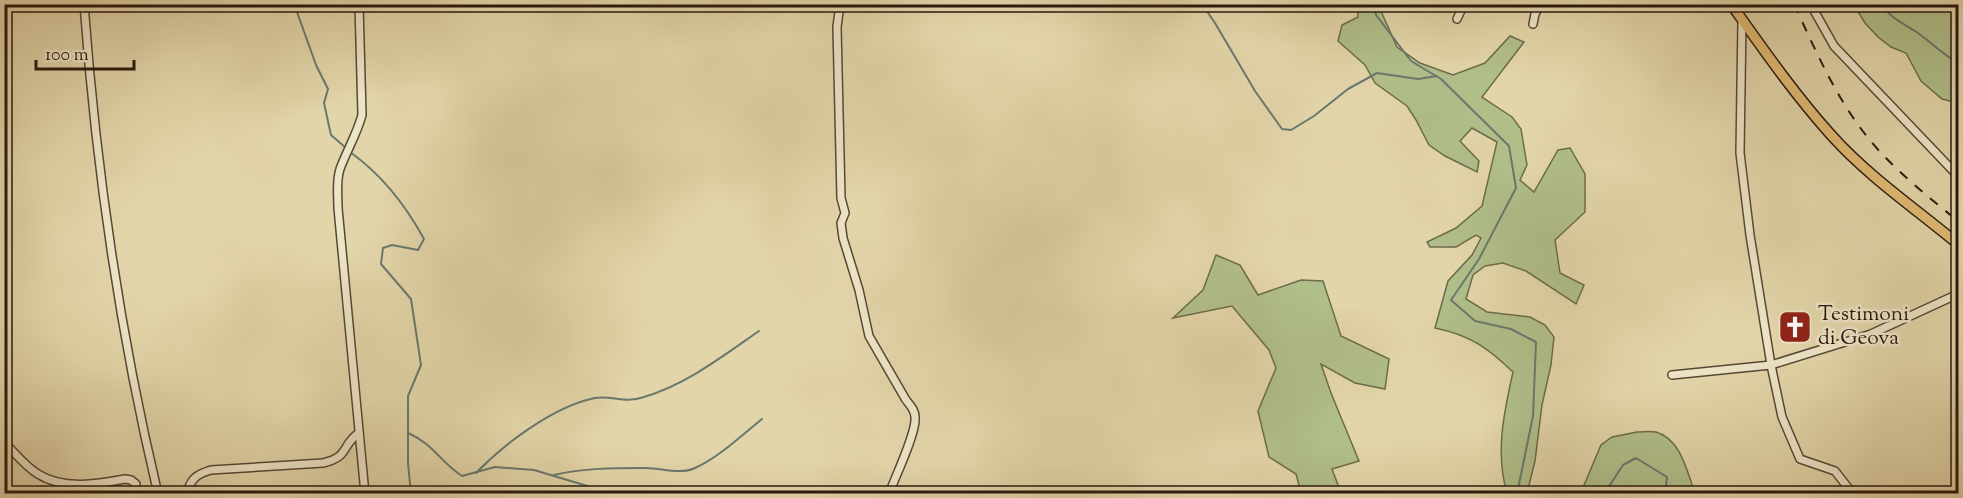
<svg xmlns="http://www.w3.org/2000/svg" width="1963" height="498" viewBox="0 0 1963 498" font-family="'Sorts Mill Goudy',serif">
	<rect width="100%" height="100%" fill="#e2d5a9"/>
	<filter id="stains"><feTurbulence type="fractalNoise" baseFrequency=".00333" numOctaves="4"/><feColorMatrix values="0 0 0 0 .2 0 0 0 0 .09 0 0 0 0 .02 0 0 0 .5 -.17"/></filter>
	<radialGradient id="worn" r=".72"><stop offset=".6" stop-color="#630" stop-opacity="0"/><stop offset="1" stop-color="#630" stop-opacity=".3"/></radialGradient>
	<g fill="#b0be8a" stroke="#6c6c4c" stroke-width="1.5">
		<path d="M1381,4L1380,9L1397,47L1420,63L1453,75L1485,63L1510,36L1524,42L1482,97L1512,117L1521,129L1527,165L1520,180L1534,192L1558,150L1570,148L1585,174V212L1555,240L1560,273L1584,285L1576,304L1526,271L1503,263L1485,266L1473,275L1466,299L1487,312L1530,317L1545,325L1554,337L1551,365L1542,405L1535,461L1527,493H1507C1495,453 1504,412 1513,372C1488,348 1470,335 1435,328L1448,281L1472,255L1481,238L1476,235L1456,247H1430L1427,242L1456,228L1482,206L1497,142L1472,128L1460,141L1479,161L1477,172L1445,156L1429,145L1416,120L1407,106L1375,83L1365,65L1338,41L1342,25L1358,17L1357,5Z"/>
		<polygon points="1854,5 1958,5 1958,103 1942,99 1921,81 1906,53 1891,47 1878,37 1865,23"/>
		<polygon points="1216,255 1240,265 1258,295 1301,280 1323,281 1341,336 1389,359 1385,389 1355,383 1321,364 1331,393 1359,461 1332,469 1341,493 1301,493 1296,474 1269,457 1258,411 1276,368 1269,350 1232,306 1173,318 1203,290"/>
		<path d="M1637,432C1643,432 1650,431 1656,432C1681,439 1687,472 1695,493H1582V490L1601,445L1612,437Z"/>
	</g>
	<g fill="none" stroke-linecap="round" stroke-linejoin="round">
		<g stroke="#6a786d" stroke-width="2">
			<polyline points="289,4 297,12 316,65 328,89 324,103 331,135 346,148"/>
			<polyline points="1202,4 1215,23 1255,91 1282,129 1291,130 1314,116 1348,89 1377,73 1418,79 1437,76"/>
			<polyline points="1374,4 1376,15 1411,61 1441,79 1509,146 1516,188 1479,259 1451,300 1475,321 1511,329 1536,342 1533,416 1517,494"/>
			<path d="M1880,4C1890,17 1902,23 1915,31C1930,41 1942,54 1958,63"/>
			<path d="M350,152C381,174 406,206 424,239L418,250L392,245L383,248L381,264L411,299L421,365L408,396V463L411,494"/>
			<path d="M408,433C435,445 439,461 462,476L495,467L534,470L614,494"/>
			<path d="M476,473C504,444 554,406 595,398C612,395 624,404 644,397C687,384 723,356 759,331"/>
			<path d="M554,475C583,468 614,468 645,468C661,468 680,475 695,468C719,457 741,436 762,419"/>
			<polyline points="1604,494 1623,465 1636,458 1667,477 1665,494"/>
		</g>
		<g stroke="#574835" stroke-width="10">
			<g id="minor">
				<path d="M84,4C96,168 120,334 158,494"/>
				<path d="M359,4L362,115C357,134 347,150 340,169C336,181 338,195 338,208L365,494"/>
				<path d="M840,4L837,27L841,198L845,213L841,223L843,238L859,290L869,336L906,400C910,405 915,410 915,417C917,432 895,477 889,494"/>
				<polyline points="1811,5 1834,46 1958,176"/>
				<polyline points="1457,19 1464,4"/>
				<polyline points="1742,20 1740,153 1750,235 1771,365 1782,417 1800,459 1835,471 1853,494"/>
				<polyline points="1533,24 1535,14 1541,4"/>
				<polyline points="1672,375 1771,365 1871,334 1958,294"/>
				<path d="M4,442C15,453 25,466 38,474C63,490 98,484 125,479L131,480L136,484V494"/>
				<path d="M187,494C190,479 197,474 211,470L323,463C350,457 341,445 359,433"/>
			</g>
		</g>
		<g stroke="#29190e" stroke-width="12">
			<path id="major" d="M1731,4C1763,49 1795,95 1832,136C1869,177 1916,209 1958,244"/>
		</g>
		<use href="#minor" stroke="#ece4c7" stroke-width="7"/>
		<use href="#major" stroke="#e1ba74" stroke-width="9"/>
		<path stroke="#29190e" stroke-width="2" stroke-dasharray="10 10" stroke-linecap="butt" d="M1794,4C1819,58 1842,112 1883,155C1906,179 1932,200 1958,221"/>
	</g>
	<defs>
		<g id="church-square" transform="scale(1.725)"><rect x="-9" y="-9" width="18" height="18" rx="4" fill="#8f2418" stroke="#ece4c7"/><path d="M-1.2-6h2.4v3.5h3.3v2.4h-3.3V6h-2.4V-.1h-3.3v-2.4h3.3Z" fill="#fff"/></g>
	</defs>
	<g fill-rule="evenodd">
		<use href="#church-square" x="1795" y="327"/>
	</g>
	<g text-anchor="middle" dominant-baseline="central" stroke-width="5" stroke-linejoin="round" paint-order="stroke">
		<g font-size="21" fill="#29190e" stroke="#ece4c7" text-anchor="start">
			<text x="1818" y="315">Testimoni<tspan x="1818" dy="24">di Geova</tspan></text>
		</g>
	</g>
	<rect width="1963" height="498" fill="none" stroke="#e2d5a9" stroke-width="24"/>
	<rect x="6" y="6" width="1951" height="486" fill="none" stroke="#29190e" stroke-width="3"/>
	<rect x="12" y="12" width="1939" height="474" fill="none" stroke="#29190e" stroke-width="1.5"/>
	<path d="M36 60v9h98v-9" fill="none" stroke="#29190e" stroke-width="3"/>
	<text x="45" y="60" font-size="18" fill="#29190e" stroke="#ece4c7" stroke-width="4.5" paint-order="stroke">100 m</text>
	<rect width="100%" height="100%" filter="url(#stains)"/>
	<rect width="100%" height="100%" fill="url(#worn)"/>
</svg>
